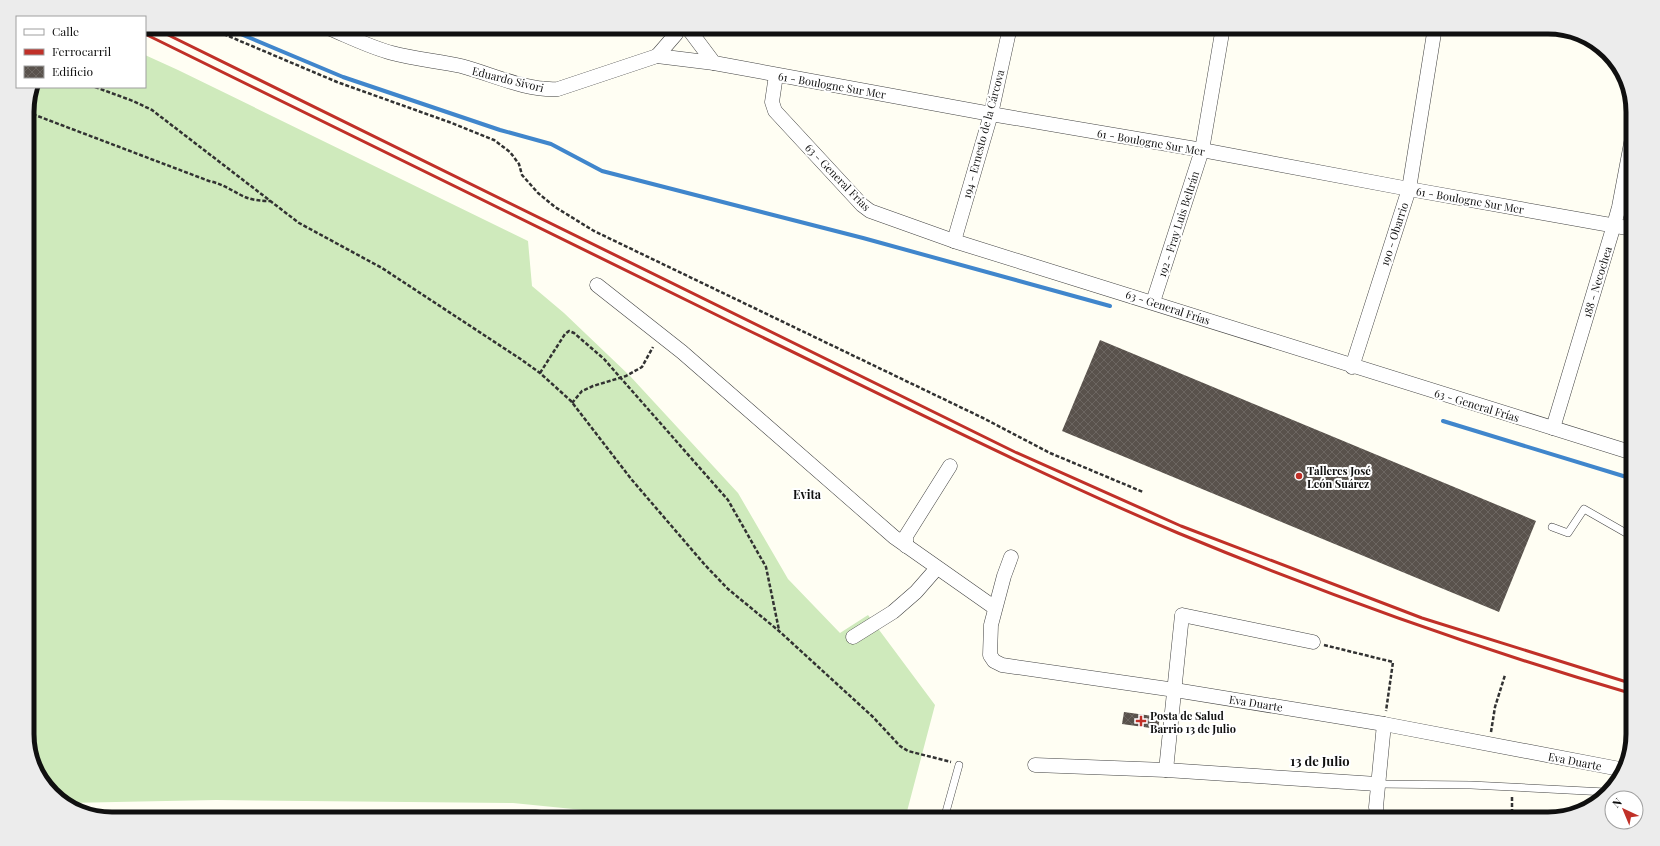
<svg xmlns="http://www.w3.org/2000/svg" width="1660" height="846" viewBox="0 0 1660 846" font-family="'Playfair Display',serif">
	<defs>
		<pattern id="building-cross-hatch" width="8" height="8" patternUnits="userSpaceOnUse"><rect width="8" height="8" fill="#59524c"/><path d="M0 0l8 8M0 8l8-8" fill="none" stroke="#6c6661"/></pattern>
	</defs>
	<rect width="100%" height="100%" fill="#fffef3"/>
	<polygon fill="#cfeabc" points="145,55 178,70 528,241 532,286 564,313 630,376 738,493 788,579 840,633 868,615 935,705 905,819 631,819 623,814 513,803 216,800 66,803 41,782 27,740 27,106 32,87 145,87"/>
	<g fill="none" stroke-linecap="round" stroke-linejoin="round">
		<g stroke="#4086cc" stroke-width="4">
			<polyline points="224,27 343,77 500,130 551,144 602,171 863,238 1110,306"/>
			<polyline points="1443,421 1633,479"/>
		</g>
	</g>
	<g fill="url(#building-cross-hatch)">
		<polygon points="1100,340 1536,521 1499,612 1062,431"/>
		<polygon points="1124,712 1160,717 1158,729 1122,724"/>
	</g>
	<g fill="none" stroke-linecap="round" stroke-linejoin="round">
		<g stroke="#434343" stroke-width="8">
			<g id="service">
				<polyline points="1552,527 1568,533 1584,509 1633,537"/>
				<polyline points="1377,784 1471,785 1606,792"/>
				<polyline points="944,819 959,765"/>
			</g>
		</g>
		<g stroke="#434343" stroke-width="15">
			<g id="minor">
				<path d="M326,27C348,36 369,47 392,53C414,59 438,61 461,66C492,74 525,91 558,89L657,56L714,63"/>
				<polyline points="687,27 714,63 991,114 1202,150 1409,189 1633,229"/>
				<polyline points="657,56 676,34 678,27"/>
				<polyline points="776,75 772,102 775,111 862,205 870,211 954,241 1633,453"/>
				<polyline points="954,241 991,114 1010,27"/>
				<polyline points="597,285 682,352 894,537 995,608"/>
				<polyline points="1153,302 1202,150 1223,27"/>
				<polyline points="1352,367 1409,189 1435,27"/>
				<polyline points="1553,428 1614,225 1619,207 1633,133"/>
				<polyline points="906,546 906,536 950,466"/>
				<polyline points="1011,557 1004,576 991,625 990,655 994,661 1002,665 1175,690 1384,724 1625,770"/>
				<polyline points="853,637 893,612 916,592 937,568"/>
				<polyline points="1035,765 1166,770 1377,784"/>
				<polyline points="1166,770 1182,615 1313,642"/>
				<polyline points="105,818 535,817 557,819"/>
				<polyline points="1382,819 1377,813 1376,807 1384,724"/>
			</g>
		</g>
		<g stroke="#323232" stroke-width="2.5" stroke-dasharray="4 2" stroke-linecap="butt">
			<polyline points="207,27 337,82 449,122 494,140 510,152 519,164 522,175 538,193 555,207 594,231 983,418 1050,453 1143,492"/>
			<polyline points="95,87 133,101 152,110 299,223 382,268 522,360 540,373 571,401 632,480 705,565 728,589 779,631 873,717 900,746 908,751 951,762"/>
			<path d="M27,112L209,181C223,184 232,191 245,197C252,200 261,201 270,201"/>
			<polyline points="540,373 565,334 569,331 574,333 604,359 728,500 766,567 779,630"/>
			<polyline points="572,403 582,391 593,386 626,376 642,367 653,347"/>
			<polyline points="1324,645 1393,662 1386,711"/>
			<polyline points="1491,732 1495,707 1505,675"/>
			<polyline points="1512,819 1512,797"/>
		</g>
		<use href="#service" stroke="#fff" stroke-width="7"/>
		<use href="#minor" stroke="#fff" stroke-width="14"/>
		<g stroke="#c03028" stroke-width="3">
			<polyline points="152,27 1015,452 1181,526 1422,618 1633,684"/>
			<path d="M145,34C341,131 537,227 733,323C881,394 1027,469 1178,533C1327,595 1478,649 1633,694"/>
		</g>
	</g>
	<g fill="#c03028" stroke="#fff" stroke-width="1.5">
		<circle cx="1299" cy="476" r="4"/>
		<path d="M1139 715h4v4h4v4h-4v4h-4v-4h-4v-4h4z"/>
	</g>
	<g text-anchor="middle" dominant-baseline="central" stroke-width="4" stroke-linejoin="round" paint-order="stroke">
		<g font-size="11" fill="#101010" stroke="#fff">
			<text transform="translate(508 79) rotate(14)">Eduardo Sivori</text>
			<text transform="translate(832 85) rotate(10)">61 - Boulogne Sur Mer</text>
			<text transform="translate(983 134) rotate(-75)">194 - Ernesto de la Cárcova</text>
			<text transform="translate(1151 142) rotate(10)">61 - Boulogne Sur Mer</text>
			<text transform="translate(838 177) rotate(46)">63 - General Frías</text>
			<text transform="translate(1470 200) rotate(10)">61 - Boulogne Sur Mer</text>
			<text transform="translate(1178 224) rotate(-72)">192 - Fray Luis Beltrán</text>
			<text transform="translate(1394 234) rotate(-72)">190 - Obarrio</text>
			<text transform="translate(1597 282) rotate(-73)">188 - Necochea</text>
			<text transform="translate(1168 307) rotate(18)">63 - General Frías</text>
			<text transform="translate(1477 405) rotate(17)">63 - General Frías</text>
			<text transform="translate(1256 703) rotate(9)">Eva Duarte</text>
			<text transform="translate(1575 761) rotate(11)">Eva Duarte</text>
		</g>
		<g font-size="11" font-weight="bold" fill="#101010" stroke="#fff" text-anchor="start">
			<text x="1307" y="470">Talleres José<tspan x="1307" dy="13">León Suárez</tspan></text>
			<text x="1150" y="715">Posta de Salud<tspan x="1150" dy="13">Barrio 13 de Julio</tspan></text>
		</g>
		<g font-size="12" font-weight="bold" fill="#101010" stroke="#fff">
			<text x="807" y="494">Evita</text>
		</g>
		<g font-size="13" font-weight="bold" fill="#101010" stroke="#fff">
			<text x="1320" y="760">13 de Julio</text>
		</g>
	</g>
	<path d="M0 0H1660V846H0ZM112 34H1548A78 78 0 0 1 1626 112V734A78 78 0 0 1 1548 812H112A78 78 0 0 1 34 734V112A78 78 0 0 1 112 34Z" fill="#ececec" fill-rule="evenodd"/>
	<path fill="none" stroke="#101010" stroke-width="5" d="M112 34H1548A78 78 0 0 1 1626 112V734A78 78 0 0 1 1548 812H112A78 78 0 0 1 34 734V112A78 78 0 0 1 112 34Z"/>
	<rect x="16" y="16" width="130" height="72" fill="#ffffff" stroke="#9f9f9f"/>
	<rect x="24" y="29" width="20" height="6" fill="#ffffff" stroke="#9f9f9f"/>
	<text x="52" y="36" font-size="12" fill="#101010">Calle</text>
	<rect x="24" y="49" width="20" height="6" fill="#c03028" stroke="#9f9f9f"/>
	<text x="52" y="56" font-size="12" fill="#101010">Ferrocarril</text>
	<rect x="24" y="66" width="20" height="12" fill="url(#building-cross-hatch)" stroke="#9f9f9f"/>
	<text x="52" y="76" font-size="12" fill="#101010">Edificio</text>
	<g transform="translate(1624 810) rotate(316)"><circle r="19" fill="#ffffff" stroke="#9f9f9f"/>
	<path d="M0-3L7 15L0 10L-7 15Z" fill="#c03028"/>
	<text y="-6" font-size="11" font-weight="bold" text-anchor="middle" fill="#101010">N</text>
	</g>
</svg>
